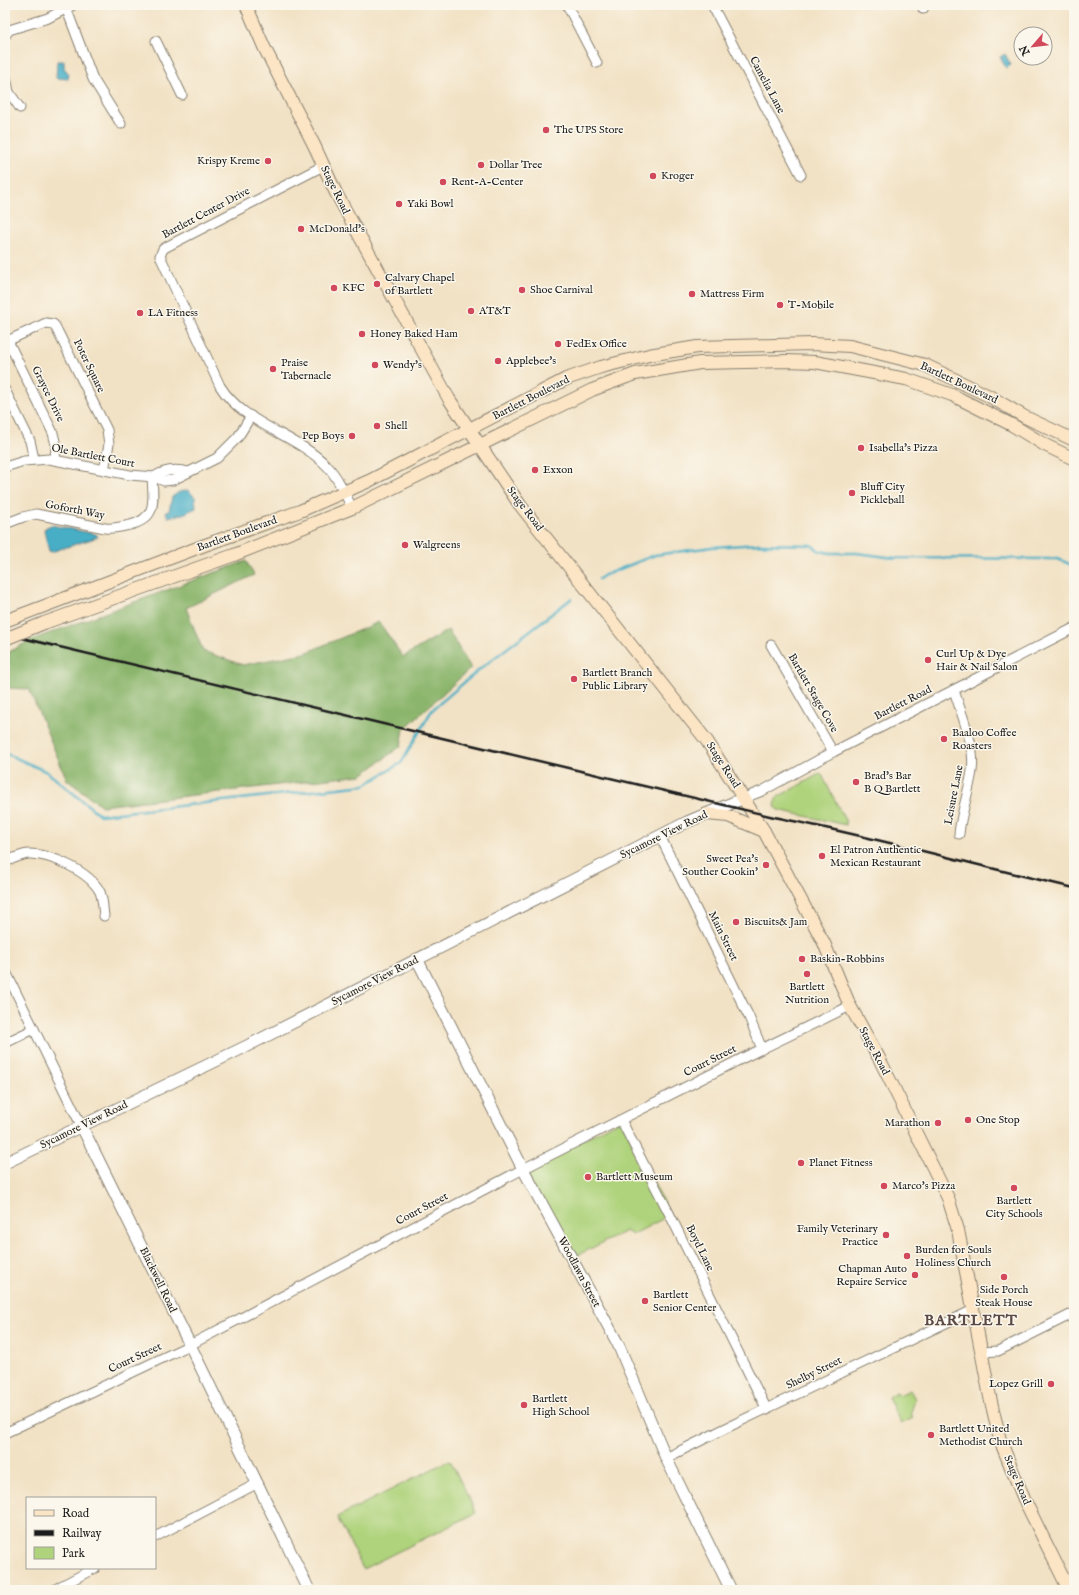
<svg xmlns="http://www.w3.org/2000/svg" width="1079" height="1595" viewBox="0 0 1079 1595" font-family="'IM FELL English',serif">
	<rect width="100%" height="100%" fill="#fbf7ec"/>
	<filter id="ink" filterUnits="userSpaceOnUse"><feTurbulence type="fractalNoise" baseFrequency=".025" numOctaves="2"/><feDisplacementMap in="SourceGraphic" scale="8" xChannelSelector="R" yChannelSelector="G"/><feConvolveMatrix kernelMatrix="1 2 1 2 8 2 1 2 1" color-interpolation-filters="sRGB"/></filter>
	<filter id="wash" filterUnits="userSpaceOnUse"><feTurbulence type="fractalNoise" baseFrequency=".012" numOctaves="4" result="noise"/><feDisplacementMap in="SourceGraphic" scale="16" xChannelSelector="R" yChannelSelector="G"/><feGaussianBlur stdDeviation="0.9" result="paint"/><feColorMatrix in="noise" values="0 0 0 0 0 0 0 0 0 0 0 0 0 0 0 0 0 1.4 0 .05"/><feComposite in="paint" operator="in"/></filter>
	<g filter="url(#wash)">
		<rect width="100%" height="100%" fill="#f2e2c5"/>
		<g fill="#afd37c" stroke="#66784c">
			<polygon points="821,773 846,822 846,825 778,810 775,806 776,798"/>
			<polygon points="621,1120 670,1215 632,1235 626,1231 572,1258 523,1169"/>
			<polygon points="910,1390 915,1399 911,1412 913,1418 901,1424 888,1397 897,1392 899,1395"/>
			<polygon points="450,1460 476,1513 363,1569 337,1517"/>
		</g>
		<polygon fill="#8bb56c" stroke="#546844" points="246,561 254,575 186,608 203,651 243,665 305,653 379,622 403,657 448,630 471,668 404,729 401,746 362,775 102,806 67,780 29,689 5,688 5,674 9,652 31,640"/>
		<g fill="#47aec6" stroke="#326571">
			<polygon points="1005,54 1011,65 1006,68 1000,57"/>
			<polygon points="57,61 64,61 64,68 69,74 68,79 56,78"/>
			<polygon points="188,490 195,497 196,508 183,514 168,517 166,512 169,511 172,497 179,492"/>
			<polygon points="51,525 96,534 98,537 51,552 49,551 44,531 45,528"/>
		</g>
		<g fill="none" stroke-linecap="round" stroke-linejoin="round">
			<g stroke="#47aec6" stroke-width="2.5">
				<polyline points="599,579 605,575 655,555 712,547 759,544 811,545 820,551 830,553 857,553 895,558 1058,559 1074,566"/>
				<polyline points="5,753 47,772 100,815 365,785 401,763 432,710 480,669 571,599"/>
			</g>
		</g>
	</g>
	<g filter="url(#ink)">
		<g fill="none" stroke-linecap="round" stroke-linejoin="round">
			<g stroke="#877f70" stroke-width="11">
				<g id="minor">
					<polyline points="65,5 93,79 121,124"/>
					<polyline points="567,5 597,63"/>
					<polyline points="712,5 801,175"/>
					<polyline points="923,9 925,5"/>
					<polyline points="5,36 9,30 48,18 73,5"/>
					<polyline points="156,41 182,95"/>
					<polyline points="5,73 9,92 20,108"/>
					<path d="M323,166L168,246L163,249L160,256L220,386C244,425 296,434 327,466C338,477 345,494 352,508"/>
					<polyline points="8,341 53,433 56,445 55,460"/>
					<polyline points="5,342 46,323 53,324 55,326 107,430 109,444 104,470"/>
					<polyline points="5,390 30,441 34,459"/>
					<polyline points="5,467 24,461 49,459 130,475 154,477 164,481 173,480 217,458 238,437 251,416"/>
					<path d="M154,477C165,469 177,469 189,472"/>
					<path d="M5,524L23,517L36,514L105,528C114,529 121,527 130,525C158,518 153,500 152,477"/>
					<polyline points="771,645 833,752"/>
					<path d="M954,690C961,714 976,746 972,771C969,792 961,812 959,834"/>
					<polyline points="744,798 762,791 833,752 1074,628"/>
					<polyline points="660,836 749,1017 762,1049"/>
					<path d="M5,862C12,859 20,855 28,854C50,853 90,872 100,892C103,899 103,909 104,916"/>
					<polyline points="5,970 82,1127"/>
					<polyline points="5,1043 34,1029"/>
					<polyline points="621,1120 670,1215 767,1410"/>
					<polyline points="982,1352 998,1351 1074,1313"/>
					<polyline points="5,1433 190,1345 523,1169 747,1056 850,1006"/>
					<polyline points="666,1458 724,1429 973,1310"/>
					<polyline points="155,1537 258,1483"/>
					<polyline points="57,1588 95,1568"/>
				</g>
			</g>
			<g stroke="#877f70" stroke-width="13">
				<g id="tertiary">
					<polyline points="417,959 523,1169 618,1344 666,1458 731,1590"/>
					<polyline points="82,1127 190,1345 309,1590"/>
					<polyline points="5,1163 249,1045 687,822 744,798"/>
				</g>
			</g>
			<g stroke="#877f70" stroke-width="14">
				<g id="secondary">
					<polyline points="246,5 264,47 314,145 336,193 449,399 520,505 707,741 764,831 824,943 850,1006 879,1058 948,1198 958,1230 990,1397 1000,1440 1024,1499 1069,1590"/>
					<polyline points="5,621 205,545 300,511 369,481 566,379 601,367 649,355 697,347 812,344 850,346 925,365 989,396 1025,417 1074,440"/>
					<polyline points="44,623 234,555 352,508 592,390 635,374 700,363 787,361 815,362 906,379 952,395 1012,425 1045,445 1074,459"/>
					<polyline points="707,814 728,816 764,831"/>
				</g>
			</g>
			<use href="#minor" stroke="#fff" stroke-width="9"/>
			<use href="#tertiary" stroke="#fff" stroke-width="11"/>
			<use href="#secondary" stroke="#fce5c4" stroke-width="12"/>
			<path stroke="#1c1c1c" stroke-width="2.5" d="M5,634L774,817C875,837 974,865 1074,888"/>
			<g stroke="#877f70" stroke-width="14" stroke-linecap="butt">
				<polyline id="secondary-bridge" points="5,639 44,623"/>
			</g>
			<use href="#secondary-bridge" stroke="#fce5c4" stroke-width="12"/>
		</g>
	</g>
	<g fill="#d1495b" stroke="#fbf7ec" stroke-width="1.5">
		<circle cx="546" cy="130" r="4"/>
		<circle cx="268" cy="161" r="4"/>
		<circle cx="481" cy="165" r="4"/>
		<circle cx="653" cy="176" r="4"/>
		<circle cx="443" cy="182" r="4"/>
		<circle cx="399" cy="204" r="4"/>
		<circle cx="301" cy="229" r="4"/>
		<circle cx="377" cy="284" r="4"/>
		<circle cx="334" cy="288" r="4"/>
		<circle cx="522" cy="290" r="4"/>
		<circle cx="692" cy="294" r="4"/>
		<circle cx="780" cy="305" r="4"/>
		<circle cx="471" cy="311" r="4"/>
		<circle cx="140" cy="313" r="4"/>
		<circle cx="362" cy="334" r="4"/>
		<circle cx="558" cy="344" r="4"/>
		<circle cx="498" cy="361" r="4"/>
		<circle cx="375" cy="365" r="4"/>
		<circle cx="273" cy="369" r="4"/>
		<circle cx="377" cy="426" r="4"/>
		<circle cx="352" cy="436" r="4"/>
		<circle cx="861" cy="448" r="4"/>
		<circle cx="535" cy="470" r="4"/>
		<circle cx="852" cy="493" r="4"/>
		<circle cx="405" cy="545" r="4"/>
		<circle cx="928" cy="660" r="4"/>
		<circle cx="574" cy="679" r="4"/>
		<circle cx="944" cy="739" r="4"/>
		<circle cx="856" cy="782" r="4"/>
		<circle cx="822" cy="856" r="4"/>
		<circle cx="766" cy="865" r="4"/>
		<circle cx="736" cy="922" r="4"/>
		<circle cx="802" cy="959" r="4"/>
		<circle cx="807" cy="974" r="4"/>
		<circle cx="968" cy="1120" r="4"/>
		<circle cx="938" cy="1123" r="4"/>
		<circle cx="801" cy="1163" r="4"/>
		<circle cx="588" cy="1177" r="4"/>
		<circle cx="884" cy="1186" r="4"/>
		<circle cx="1014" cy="1188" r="4"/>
		<circle cx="886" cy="1235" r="4"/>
		<circle cx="907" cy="1256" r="4"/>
		<circle cx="915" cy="1275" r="4"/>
		<circle cx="1004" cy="1277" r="4"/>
		<circle cx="645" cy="1301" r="4"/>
		<circle cx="1051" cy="1384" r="4"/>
		<circle cx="524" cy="1405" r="4"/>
		<circle cx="931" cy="1435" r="4"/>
	</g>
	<g text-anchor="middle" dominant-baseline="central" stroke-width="3" stroke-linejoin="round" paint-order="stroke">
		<g font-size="11" fill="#1c1c1c" stroke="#fbf7ec">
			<text transform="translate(767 85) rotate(62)">Camelia Lane</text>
			<text transform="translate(335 190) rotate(64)">Stage Road</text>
			<text transform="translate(206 213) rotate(-28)">Bartlett Center Drive</text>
			<text transform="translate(89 366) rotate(64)">Poter Square</text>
			<text transform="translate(959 383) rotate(25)">Bartlett Boulevard</text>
			<text transform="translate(48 394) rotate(64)">Grayce Drive</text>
			<text transform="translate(531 398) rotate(-27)">Bartlett Boulevard</text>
			<text transform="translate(93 456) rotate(11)">Ole Bartlett Court</text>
			<text transform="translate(525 509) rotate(53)">Stage Road</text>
			<text transform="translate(75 510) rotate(11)">Goforth Way</text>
			<text transform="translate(237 534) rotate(-20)">Bartlett Boulevard</text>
			<text transform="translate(813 693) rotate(60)">Bartlett Stage Cove</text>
			<text transform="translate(903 703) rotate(-27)">Bartlett Road</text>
			<text transform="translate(723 765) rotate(57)">Stage Road</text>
			<text transform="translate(954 795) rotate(-79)">Leisure Lane</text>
			<text transform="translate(664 835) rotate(-26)">Sycamore View Road</text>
			<text transform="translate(723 936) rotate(64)">Main Street</text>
			<text transform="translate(375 981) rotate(-27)">Sycamore View Road</text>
			<text transform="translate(874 1051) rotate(62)">Stage Road</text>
			<text transform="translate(710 1061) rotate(-27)">Court Street</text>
			<text transform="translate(84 1125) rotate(-26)">Sycamore View Road</text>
			<text transform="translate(422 1209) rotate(-28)">Court Street</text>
			<text transform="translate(700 1248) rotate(64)">Boyd Lane</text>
			<text transform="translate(579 1272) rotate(62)">Woodlawn Street</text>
			<text transform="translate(158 1280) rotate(64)">Blackwell Road</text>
			<text transform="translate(135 1358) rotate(-25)">Court Street</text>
			<text transform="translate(814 1373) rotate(-26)">Shelby Street</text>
			<text transform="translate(1017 1480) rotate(67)">Stage Road</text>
		</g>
		<g font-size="11" fill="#1c1c1c" stroke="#fbf7ec" text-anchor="start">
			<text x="554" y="130">The UPS Store</text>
			<text x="260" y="161" text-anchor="end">Krispy Kreme</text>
			<text x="489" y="165">Dollar Tree</text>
			<text x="661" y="176">Kroger</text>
			<text x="451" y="182">Rent-A-Center</text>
			<text x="407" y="204">Yaki Bowl</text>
			<text x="309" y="229">McDonald's</text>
			<text x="385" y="278">Calvary Chapel<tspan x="385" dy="13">of Bartlett</tspan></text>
			<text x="342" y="288">KFC</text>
			<text x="530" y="290">Shoe Carnival</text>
			<text x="700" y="294">Mattress Firm</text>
			<text x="788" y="305">T-Mobile</text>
			<text x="479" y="311">AT&amp;T</text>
			<text x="148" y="313">LA Fitness</text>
			<text x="370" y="334">Honey Baked Ham</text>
			<text x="566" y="344">FedEx Office</text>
			<text x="506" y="361">Applebee's</text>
			<text x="281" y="363">Praise<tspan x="281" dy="13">Tabernacle</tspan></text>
			<text x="383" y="365">Wendy's</text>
			<text x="385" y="426">Shell</text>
			<text x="344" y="436" text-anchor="end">Pep Boys</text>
			<text x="869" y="448">Isabella's Pizza</text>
			<text x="543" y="470">Exxon</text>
			<text x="860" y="487">Bluff City<tspan x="860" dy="13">Pickleball</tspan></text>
			<text x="413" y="545">Walgreens</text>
			<text x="936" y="654">Curl Up &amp; Dye<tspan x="936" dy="13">Hair &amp; Nail Salon</tspan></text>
			<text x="582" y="673">Bartlett Branch<tspan x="582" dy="13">Public Library</tspan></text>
			<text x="952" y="733">Baaloo Coffee<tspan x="952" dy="13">Roasters</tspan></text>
			<text x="864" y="776">Brad's Bar<tspan x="864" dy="13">B Q Bartlett</tspan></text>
			<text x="830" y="850">El Patron Authentic<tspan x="830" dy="13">Mexican Restaurant</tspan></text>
			<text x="758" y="859" text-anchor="end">Sweet Pea's<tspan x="758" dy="13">Souther Cookin'</tspan></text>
			<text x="744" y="922">Biscuits&amp; Jam</text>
			<text x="810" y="959">Baskin-Robbins</text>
			<text x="807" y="987" text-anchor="middle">Bartlett<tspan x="807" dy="13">Nutrition</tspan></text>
			<text x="976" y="1120">One Stop</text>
			<text x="930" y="1123" text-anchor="end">Marathon</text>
			<text x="809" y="1163">Planet Fitness</text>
			<text x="596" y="1177">Bartlett Museum</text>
			<text x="892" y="1186">Marco's Pizza</text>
			<text x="1014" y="1201" text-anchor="middle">Bartlett<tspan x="1014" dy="13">City Schools</tspan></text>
			<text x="878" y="1229" text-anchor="end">Family Veterinary<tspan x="878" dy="13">Practice</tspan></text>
			<text x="915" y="1250">Burden for Souls<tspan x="915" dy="13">Holiness Church</tspan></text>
			<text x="907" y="1269" text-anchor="end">Chapman Auto<tspan x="907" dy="13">Repaire Service</tspan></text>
			<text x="1004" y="1290" text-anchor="middle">Side Porch<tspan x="1004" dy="13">Steak House</tspan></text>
			<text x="653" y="1295">Bartlett<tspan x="653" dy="13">Senior Center</tspan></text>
			<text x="1043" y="1384" text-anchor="end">Lopez Grill</text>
			<text x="532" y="1399">Bartlett<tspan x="532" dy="13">High School</tspan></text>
			<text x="939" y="1429">Bartlett United<tspan x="939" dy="13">Methodist Church</tspan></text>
		</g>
		<g font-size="15" font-weight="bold" letter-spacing="1" fill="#5b4946" stroke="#fbf7ec">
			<text x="971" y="1320">BARTLETT</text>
		</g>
	</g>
	<rect width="1079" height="1595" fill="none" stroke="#fbf7ec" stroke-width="20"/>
	<rect x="26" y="1497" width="130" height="72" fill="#fbf7ec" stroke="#a29f99"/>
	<rect x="34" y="1510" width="20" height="6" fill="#fce5c4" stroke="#a29f99"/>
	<text x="62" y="1517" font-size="12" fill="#1c1c1c">Road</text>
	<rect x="34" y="1530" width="20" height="6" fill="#1c1c1c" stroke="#a29f99"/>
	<text x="62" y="1537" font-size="12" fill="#1c1c1c">Railway</text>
	<rect x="34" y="1547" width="20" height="12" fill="#afd37c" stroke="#a29f99"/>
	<text x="62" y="1557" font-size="12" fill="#1c1c1c">Park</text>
	<g transform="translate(1033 46) rotate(242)"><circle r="19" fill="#fbf7ec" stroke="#a29f99"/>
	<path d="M0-3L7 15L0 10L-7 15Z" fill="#d1495b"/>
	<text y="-6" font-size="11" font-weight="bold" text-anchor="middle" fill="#1c1c1c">N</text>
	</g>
</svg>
